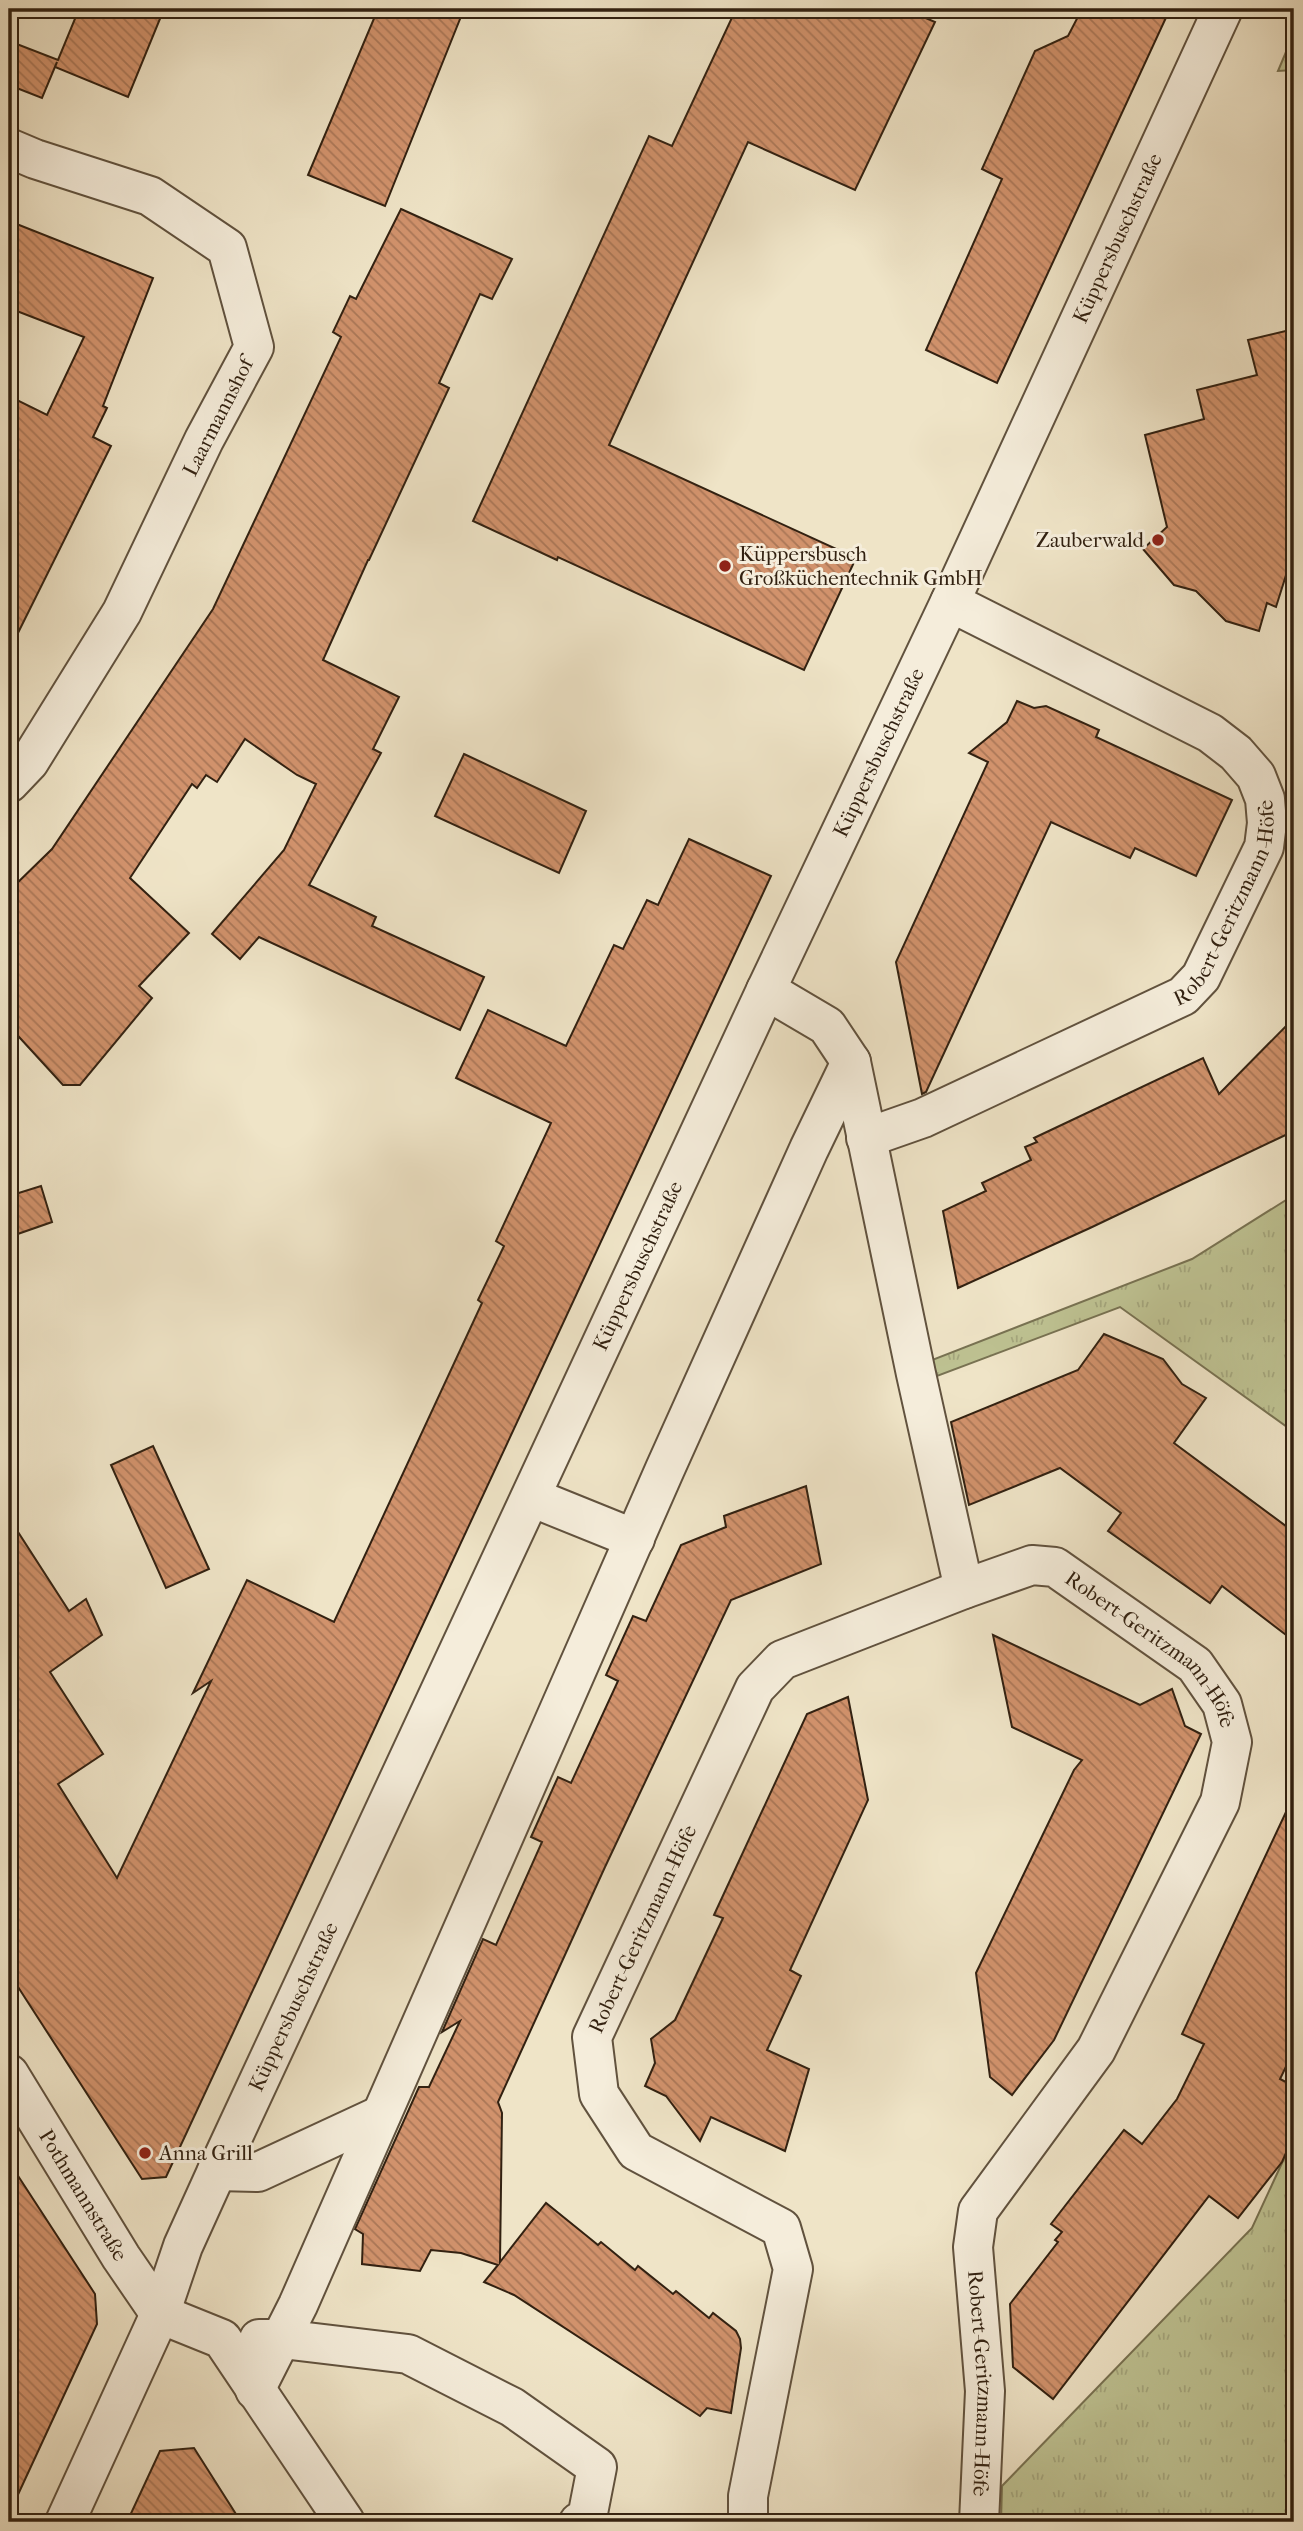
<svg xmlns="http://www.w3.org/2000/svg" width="1303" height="2531" viewBox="0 0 1303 2531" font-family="'IM FELL French Canon',serif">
	<defs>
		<pattern id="grass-tufts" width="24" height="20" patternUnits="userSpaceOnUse" patternTransform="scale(1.75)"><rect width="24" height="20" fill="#bec292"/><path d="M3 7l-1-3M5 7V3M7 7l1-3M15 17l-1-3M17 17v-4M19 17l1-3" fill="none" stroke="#a4a67d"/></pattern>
		<pattern id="building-back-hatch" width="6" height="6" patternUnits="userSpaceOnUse" patternTransform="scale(1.75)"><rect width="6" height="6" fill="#d1926c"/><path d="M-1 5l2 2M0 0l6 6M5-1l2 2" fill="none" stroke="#aa7757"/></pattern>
	</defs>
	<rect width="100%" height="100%" fill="#efe4c7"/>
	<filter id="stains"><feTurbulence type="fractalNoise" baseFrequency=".00286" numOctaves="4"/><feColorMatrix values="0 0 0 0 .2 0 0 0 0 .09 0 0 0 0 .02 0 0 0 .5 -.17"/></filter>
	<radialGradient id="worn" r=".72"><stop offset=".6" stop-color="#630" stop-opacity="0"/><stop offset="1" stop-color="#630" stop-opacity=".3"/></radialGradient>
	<g fill="url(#grass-tufts)" stroke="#787252" stroke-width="2">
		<polygon points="1294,33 1294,70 1278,71"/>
		<polygon points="1294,1195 1294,1432 1120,1307 937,1376 932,1360 1192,1259"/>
		<polygon points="1294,2137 1294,2522 1001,2522 1002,2486 1252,2228"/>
	</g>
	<g fill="url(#building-back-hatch)" stroke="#322111" stroke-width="2">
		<polygon points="79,9 164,9 128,97 55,67 57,62 42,98 9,85 9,41 58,60"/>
		<polygon points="378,9 464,9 385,206 308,175"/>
		<polygon points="736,9 905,9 935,22 855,190 748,142 609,445 856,558 804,670 558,557 557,560 473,521 649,136 672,146"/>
		<polygon points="1082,9 1170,9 997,383 926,350 1002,179 982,169 1035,51 1068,36"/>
		<polygon points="401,209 512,259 492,299 480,294 439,383 449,388 369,560 368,560 323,660 399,697 373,749 381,753 309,885 376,917 372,926 484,977 460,1030 259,937 240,959 212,934 284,850 316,784 297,775 245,739 217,782 206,775 197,788 192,784 130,878 189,933 139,986 152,998 80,1085 63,1085 9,1026 9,891 52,849 213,609 341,337 333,332 350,296 356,299"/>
		<polygon points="9,221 153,278 103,406 107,408 93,437 111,446 9,651 9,396 47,415 84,337 9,308"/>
		<polygon points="1294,329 1294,574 1287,572 1276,607 1267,603 1259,631 1226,621 1196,591 1174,585 1143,549 1167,527 1145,435 1204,419 1197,390 1257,375 1248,340"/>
		<polygon points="1017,701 1034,708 1046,706 1099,730 1096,737 1232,800 1196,876 1135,848 1130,858 1051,822 926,1092 922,1094 896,962 988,762 969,753 1007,722"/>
		<polygon points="464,754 586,811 559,873 435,816"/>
		<polygon points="689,839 771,876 166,2177 142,2179 9,1973 9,1518 69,1611 86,1599 102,1635 50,1672 103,1754 58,1784 117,1878 211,1681 193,1693 247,1580 334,1622 482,1303 478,1300 504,1246 496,1241 551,1123 456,1078 488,1010 566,1046 614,945 623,949 647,900 658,905"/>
		<polygon points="1294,1018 1294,1131 1090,1228 958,1288 943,1211 986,1191 982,1183 1031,1160 1025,1147 1037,1142 1034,1138 1203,1058 1219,1094"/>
		<polygon points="41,1186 52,1222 9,1237 9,1196"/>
		<polygon points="1104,1334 1163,1359 1182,1384 1206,1398 1174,1443 1294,1532 1294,1641 1222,1586 1210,1603 1108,1531 1121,1513 1060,1468 969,1505 951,1422 1078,1370"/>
		<polygon points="153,1446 209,1569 166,1588 111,1465"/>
		<polygon points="806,1486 821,1564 731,1600 605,1867 498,2102 502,2113 500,2262 546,2203 598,2245 601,2242 635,2270 638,2266 673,2294 676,2291 709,2318 713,2313 736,2331 740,2339 741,2348 731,2413 707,2408 700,2416 514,2295 484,2282 498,2265 461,2253 431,2250 420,2271 362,2264 363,2234 355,2229 419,2087 429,2087 460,2021 442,2032 483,1939 496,1945 542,1842 531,1837 558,1777 571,1783 618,1681 606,1675 633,1616 646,1621 681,1545 726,1527 724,1516"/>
		<polygon points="993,1635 1140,1705 1172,1689 1185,1726 1201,1734 1054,2040 1012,2095 990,2077 976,1973 1074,1770 1082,1760 1012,1727"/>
		<polygon points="848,1697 868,1800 790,1970 801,1976 767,2050 809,2069 785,2151 711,2117 700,2141 666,2096 645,2086 655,2063 651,2039 675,2020 723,1918 714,1915 807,1714"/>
		<polygon points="1294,1795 1294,2050 1280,2079 1294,2086 1294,2135 1282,2162 1238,2218 1209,2196 1053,2399 1013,2367 1010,2304 1058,2242 1055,2240 1062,2232 1051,2224 1124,2130 1142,2144 1177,2099 1204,2044 1182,2034"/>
		<polygon points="9,2162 95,2294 97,2324 9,2514"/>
		<polygon points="194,2448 241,2522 127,2522 160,2451"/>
	</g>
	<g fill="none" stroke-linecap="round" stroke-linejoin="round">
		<g stroke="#61523e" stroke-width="42">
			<g id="minor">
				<polyline points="9,148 35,159 150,196 227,248 254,347 204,440 122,612 29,762 9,783"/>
				<polyline points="766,990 827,1026 851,1062 916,1374 964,1589"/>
				<path id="s1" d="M866,1138L923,1118L1183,996L1201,977L1264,847L1267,823L1265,799L1256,776L1236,753L1210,733L950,602"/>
				<polyline points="531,1497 635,1539"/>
				<path id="s2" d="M9,2074L121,2257L160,2314L222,2339L345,2522"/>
				<polyline points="217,2171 258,2172 381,2115"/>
				<polyline points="259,2339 282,2339 408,2354 512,2407 597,2467 587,2518 579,2522"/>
				<polyline points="255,2390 298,2305 665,1469 809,1149 851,1062"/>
				<path id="s3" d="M65,2522L160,2314L183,2246L217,2171L766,990L950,602L1223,9"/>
				<path id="s4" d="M748,2522V2496L793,2269L781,2228L636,2151L599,2094L592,2037L755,1688L782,1660L964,1589L1032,1565L1055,1567L1195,1665L1222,1704L1232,1742L1220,1802L1096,2050L978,2211L973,2247L985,2391L979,2522"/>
			</g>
		</g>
		<use href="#minor" stroke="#f5eddb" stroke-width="38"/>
	</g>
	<g fill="#8f2418" stroke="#f5eddb" stroke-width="2.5">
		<circle cx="1158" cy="540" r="7"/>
		<circle cx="725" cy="566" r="7"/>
		<circle cx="145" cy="2153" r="7"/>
	</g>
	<g text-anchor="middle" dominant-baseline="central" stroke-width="6" stroke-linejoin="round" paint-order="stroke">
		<g font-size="21" fill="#322111" stroke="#f5eddb">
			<text stroke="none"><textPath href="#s3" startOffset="2515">Küppersbuschstraße</textPath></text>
			<text transform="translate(218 417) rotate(-63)">Laarmannshof</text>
			<text stroke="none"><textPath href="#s3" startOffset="1948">Küppersbuschstraße</textPath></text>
			<text stroke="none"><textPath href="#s1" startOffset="452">Robert-Geritzmann-Höfe</textPath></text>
			<text stroke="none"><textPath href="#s3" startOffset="1381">Küppersbuschstraße</textPath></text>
			<text stroke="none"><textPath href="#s4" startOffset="1433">Robert-Geritzmann-Höfe</textPath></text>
			<text stroke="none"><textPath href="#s4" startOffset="709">Robert-Geritzmann-Höfe</textPath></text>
			<text stroke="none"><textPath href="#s3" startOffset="564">Küppersbuschstraße</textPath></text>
			<text stroke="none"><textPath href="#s2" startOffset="142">Pothmannstraße</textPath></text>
			<text stroke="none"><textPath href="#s4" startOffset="2273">Robert-Geritzmann-Höfe</textPath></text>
		</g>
		<g font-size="21" fill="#322111" stroke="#f5eddb" text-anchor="start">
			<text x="1144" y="540" text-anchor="end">Zauberwald</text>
			<text x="739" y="554">Küppersbusch<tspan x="739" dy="24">Großküchentechnik GmbH</tspan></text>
			<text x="159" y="2153">Anna Grill</text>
		</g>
	</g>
	<rect width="1303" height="2531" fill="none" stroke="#efe4c7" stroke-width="35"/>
	<rect x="10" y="10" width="1282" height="2510" fill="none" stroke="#322111" stroke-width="3.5"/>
	<rect x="18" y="18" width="1268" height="2496" fill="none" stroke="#322111" stroke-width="2"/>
	<rect width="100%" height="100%" filter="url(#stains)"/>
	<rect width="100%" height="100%" fill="url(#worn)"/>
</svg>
